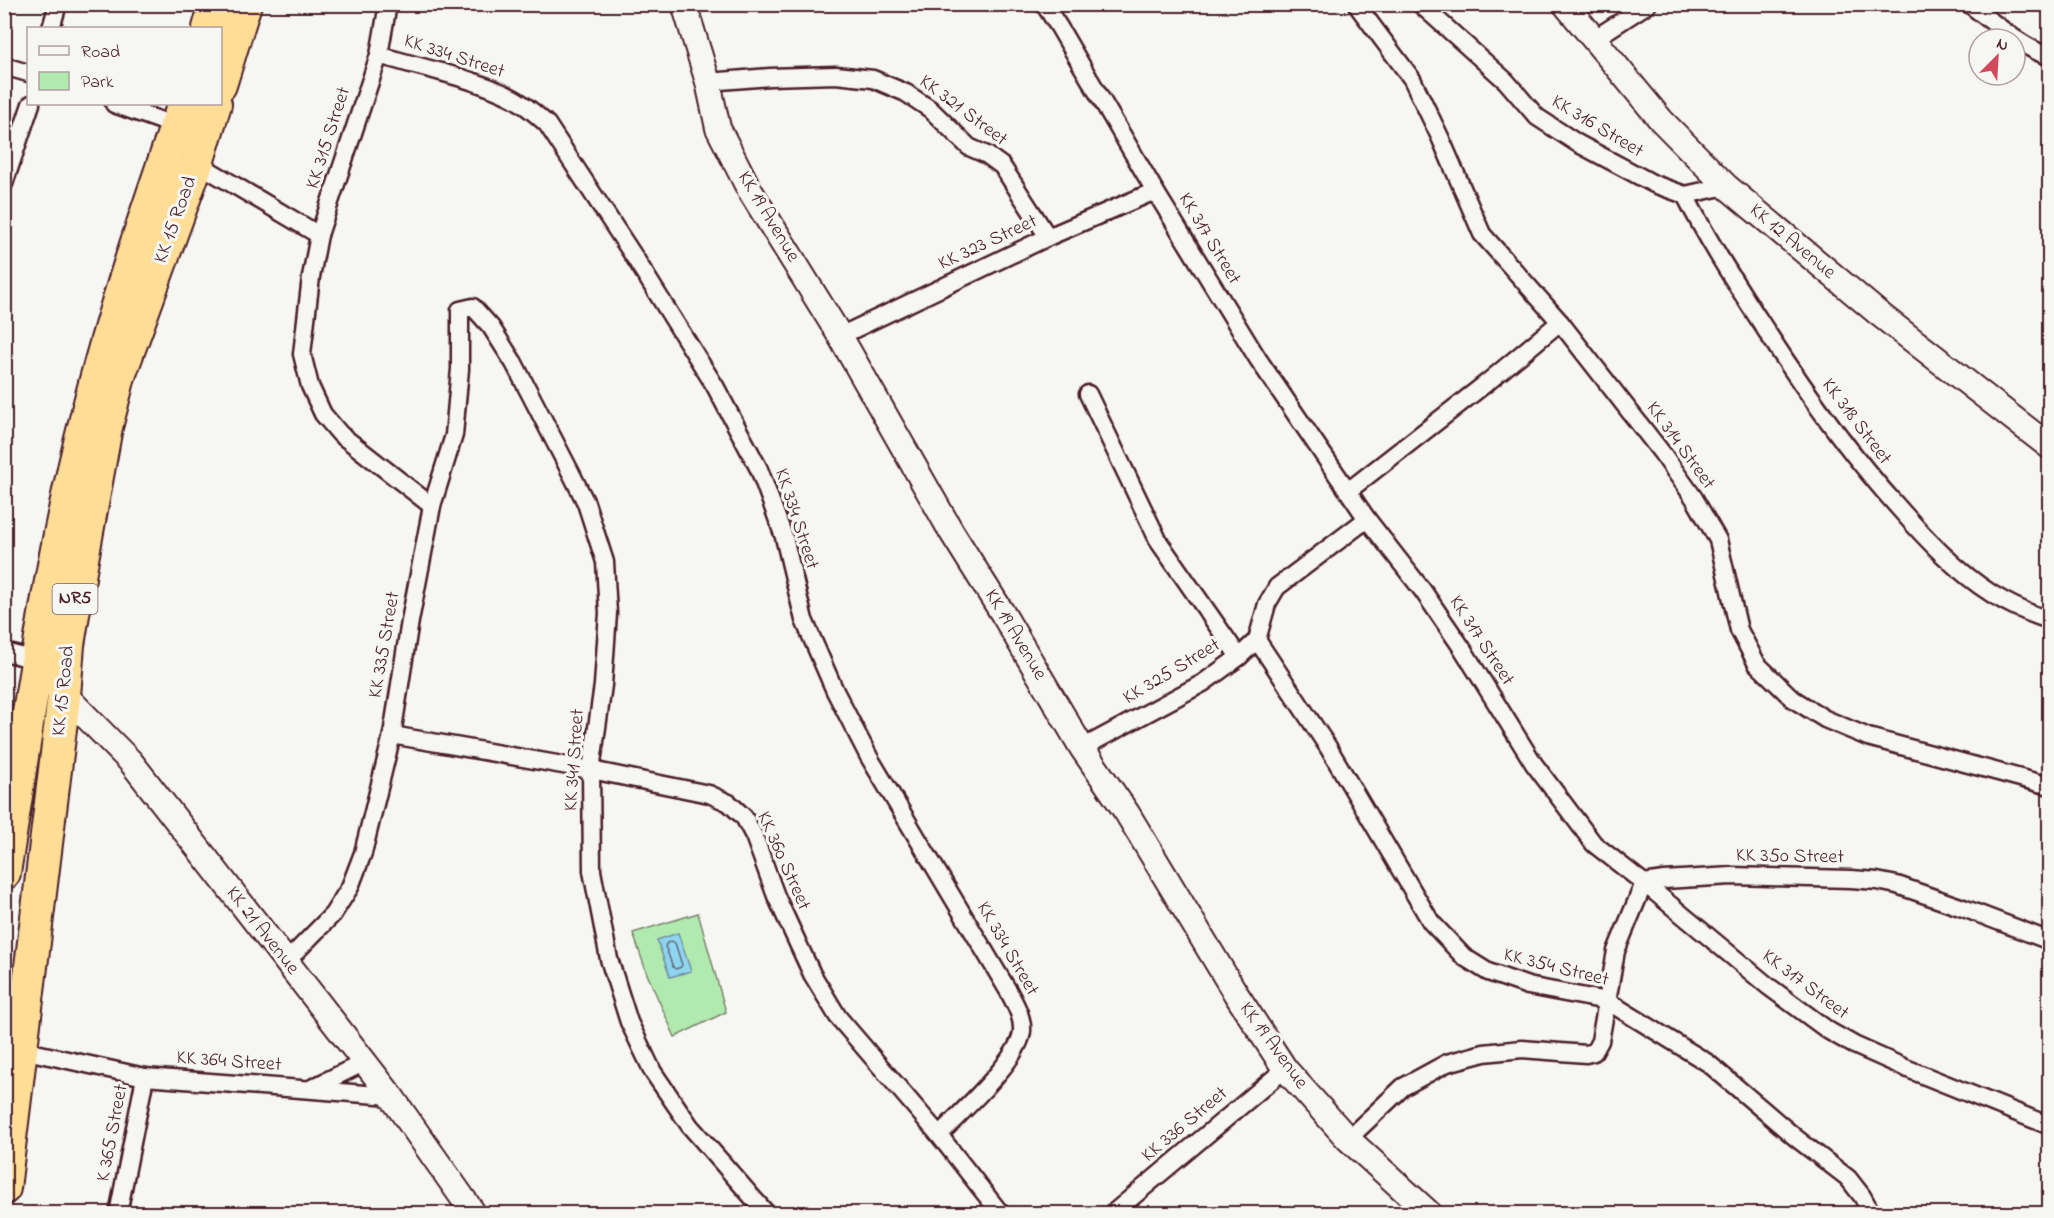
<svg xmlns="http://www.w3.org/2000/svg" width="2054" height="1218" viewBox="0 0 2054 1218" font-family="'Indie Flower',sans-serif">
	<rect width="100%" height="100%" fill="#f6f6f2"/>
	<filter id="ink" filterUnits="userSpaceOnUse"><feTurbulence type="fractalNoise" baseFrequency=".0167" numOctaves="2"/><feDisplacementMap in="SourceGraphic" scale="12" xChannelSelector="R" yChannelSelector="G"/><feConvolveMatrix kernelMatrix="1 2 1 2 8 2 1 2 1" color-interpolation-filters="sRGB"/></filter>
	<g filter="url(#ink)">
		<polygon fill="#b0eaaf" stroke="#7d846d" stroke-width="1.5" points="698,913 726,1012 675,1037 647,974 633,933"/>
		<polygon fill="#8ed6f0" stroke="#738da1" stroke-width="1.5" points="678,933 691,971 670,977 657,940"/>
		<g fill="none" stroke-linecap="round" stroke-linejoin="round">
			<polygon stroke="#65687a" stroke-width="1.5" points="672,941 675,943 682,965 681,967 676,969 673,967 665,946 667,943"/>
			<g stroke="#4a1f2b" stroke-width="21">
				<g id="street">
					<polyline points="1044,4 1059,27 1155,191 1258,359 1367,519 1423,591 1462,648 1534,764 1594,844 1644,883 1768,986 1829,1031 1854,1045 1908,1069 2050,1126"/>
					<polyline points="1356,4 1412,79 1440,137 1482,234 1560,322 1662,453 1694,498 1718,540 1739,630 1757,664 1793,699 1825,719 1868,737 2050,786"/>
					<polyline points="1420,4 1506,81 1537,117 1577,143 1654,184 1685,195"/>
					<path d="M1969,4C1994,23 2020,46 2050,57"/>
					<polyline points="51,28 58,4"/>
					<polyline points="1594,39 1648,4"/>
					<path d="M379,55C421,68 475,78 513,98C526,105 537,115 547,124L635,258L715,386L759,469L784,537L804,620L835,691L869,757L1009,992C1015,1004 1023,1017 1022,1031C1020,1059 960,1113 939,1135"/>
					<polyline points="4,66 28,73"/>
					<polyline points="708,82 770,77 836,75 873,79 906,93 930,109 969,147 987,155 1002,166 1048,237"/>
					<polyline points="114,104 176,126"/>
					<polyline points="197,163 319,235 311,277 302,354 310,386 323,414 340,434 432,506"/>
					<polyline points="4,184 31,104"/>
					<path d="M1685,195C1709,243 1738,287 1767,332C1807,394 1849,453 1898,507C1926,539 1956,571 1992,594C2010,605 2029,614 2050,620"/>
					<polyline points="1685,195 1726,186"/>
					<polyline points="319,235 379,55 388,4"/>
					<polyline points="840,336 1048,237 1155,191"/>
					<polyline points="1088,394 1159,542 1239,657"/>
					<polyline points="1348,491 1489,381 1560,322"/>
					<polyline points="1257,640 1328,747 1431,922 1464,957 1488,972 1528,986 1607,1001 1708,1063 1796,1138 1848,1178 1862,1196 1872,1214"/>
					<polyline points="4,652 37,660"/>
					<polyline points="392,735 591,770 709,794 729,803 744,817 754,836 776,896 812,974 838,1017 939,1135 1001,1214"/>
					<polyline points="1082,748 1203,683 1239,657 1257,640 1267,604 1277,587 1367,519"/>
					<polyline points="286,962 333,914 350,887 363,853 392,735 410,621 432,506 454,435 460,369 460,310 473,307 491,327 514,363 571,473 586,503 605,562 608,613 603,685 591,770 592,871 609,959 629,1022 653,1072 690,1126 767,1214"/>
					<polyline points="22,1050 145,1077 118,1214"/>
					<polyline points="145,1077 391,1096"/>
					<polyline points="312,1088 365,1062"/>
					<polyline points="1348,1139 1403,1087 1447,1063 1484,1053 1522,1049 1586,1054 1594,1052 1600,1041 1616,951 1644,883 1664,880 1732,876 1851,879 1877,881 1897,885 1966,909 2050,941"/>
					<polyline points="1112,1214 1285,1069"/>
				</g>
			</g>
			<g stroke="#4a1f2b" stroke-width="28">
				<g id="secondary">
					<polyline points="684,4 708,82 718,128 749,189 840,336 951,531 1003,614 1082,748 1127,813 1236,994 1285,1069 1348,1139 1430,1214"/>
					<polyline points="1565,4 1661,120 1726,186 1878,313 2050,447"/>
					<polyline points="57,687 131,762 391,1096 474,1214"/>
				</g>
			</g>
			<g stroke="#4a1f2b" stroke-width="36">
				<g id="highway">
					<polyline points="209,28 216,4"/>
					<polyline points="220,85 245,4"/>
					<path d="M4,873C28,722 48,568 86,419C112,312 148,207 184,104"/>
					<polyline points="4,1188 64,696 68,645 81,565 106,427 119,376 197,163 215,104"/>
				</g>
			</g>
			<use href="#street" stroke="#f6f6f2" stroke-width="16"/>
			<use href="#secondary" stroke="#f6f6f2" stroke-width="24"/>
			<use href="#highway" stroke="#fedd96" stroke-width="32"/>
		</g>
	</g>
	<g text-anchor="middle" dominant-baseline="central" stroke-width="6" stroke-linejoin="round" paint-order="stroke">
		<rect fill="#f6f6f2" stroke="#7e6067" stroke-width="1.5" x="52.5" y="584" width="45" height="30" rx="4.5"/>
		<g font-size="18" font-weight="bold" fill="#4a1f2b">
			<text x="75" y="599">NR5</text>
		</g>
		<g font-size="20" fill="#4a1f2b" stroke="#f6f6f2">
			<text transform="translate(454 57) rotate(18)">KK 334 Street</text>
			<text transform="translate(963 111) rotate(37)">KK 321 Street</text>
			<text transform="translate(1597 127) rotate(31)">KK 316 Street</text>
			<text transform="translate(329 138) rotate(-72)">KK 315 Street</text>
			<text transform="translate(768 217) rotate(59)">KK 19 Avenue</text>
			<text transform="translate(176 220) rotate(-70)">KK 15 Road</text>
			<text transform="translate(1209 239) rotate(59)">KK 317 Street</text>
			<text transform="translate(1792 242) rotate(40)">KK 12 Avenue</text>
			<text transform="translate(988 243) rotate(-25)">KK 323 Street</text>
			<text transform="translate(1856 422) rotate(53)">KK 318 Street</text>
			<text transform="translate(1680 446) rotate(54)">KK 314 Street</text>
			<text transform="translate(796 519) rotate(72)">KK 334 Street</text>
			<text transform="translate(1015 635) rotate(59)">KK 19 Avenue</text>
			<text transform="translate(1481 641) rotate(57)">KK 317 Street</text>
			<text transform="translate(385 645) rotate(-80)">KK 335 Street</text>
			<text transform="translate(1172 672) rotate(-31)">KK 325 Street</text>
			<text transform="translate(64 691) rotate(-84)">KK 15 Road</text>
			<text transform="translate(575 760) rotate(-86)">KK 341 Street</text>
			<text transform="translate(1790 857) rotate(1)">KK 350 Street</text>
			<text transform="translate(783 861) rotate(66)">KK 360 Street</text>
			<text transform="translate(262 931) rotate(52)">KK 21 Avenue</text>
			<text transform="translate(1007 949) rotate(60)">KK 334 Street</text>
			<text transform="translate(1556 968) rotate(14)">KK 354 Street</text>
			<text transform="translate(1805 985) rotate(37)">KK 317 Street</text>
			<text transform="translate(1273 1046) rotate(54)">KK 19 Avenue</text>
			<text transform="translate(229 1062) rotate(4)">KK 364 Street</text>
			<text transform="translate(1185 1125) rotate(-40)">KK 336 Street</text>
			<text transform="translate(113 1133) rotate(-79)">K 365 Street</text>
		</g>
	</g>
	<rect width="2054" height="1218" fill="none" stroke="#f6f6f2" stroke-width="24"/>
	<rect x="12" y="12" width="2030" height="1194" fill="none" stroke="#4a1f2b" stroke-width="2" filter="url(#ink)"/>
	<rect x="27" y="27" width="195" height="78" fill="#f6f6f2" stroke="#b1a0a2" stroke-width="1.5"/>
	<rect x="39" y="46" width="30" height="9" fill="#f6f6f2" stroke="#b1a0a2" stroke-width="1.5"/>
	<text x="81" y="57" font-size="18" fill="#4a1f2b">Road</text>
	<rect x="39" y="72" width="30" height="18" fill="#b0eaaf" stroke="#b1a0a2" stroke-width="1.5"/>
	<text x="81" y="87" font-size="18" fill="#4a1f2b">Park</text>
	<g transform="translate(1997 57) rotate(24)"><circle r="28" fill="#f6f6f2" stroke="#b1a0a2" stroke-width="1.5"/>
	<path d="M0-4.5L10 22L0 15L-10 22Z" fill="#d1495b"/>
	<text y="-9" font-size="16" font-weight="bold" text-anchor="middle" fill="#4a1f2b">N</text>
	</g>
</svg>
